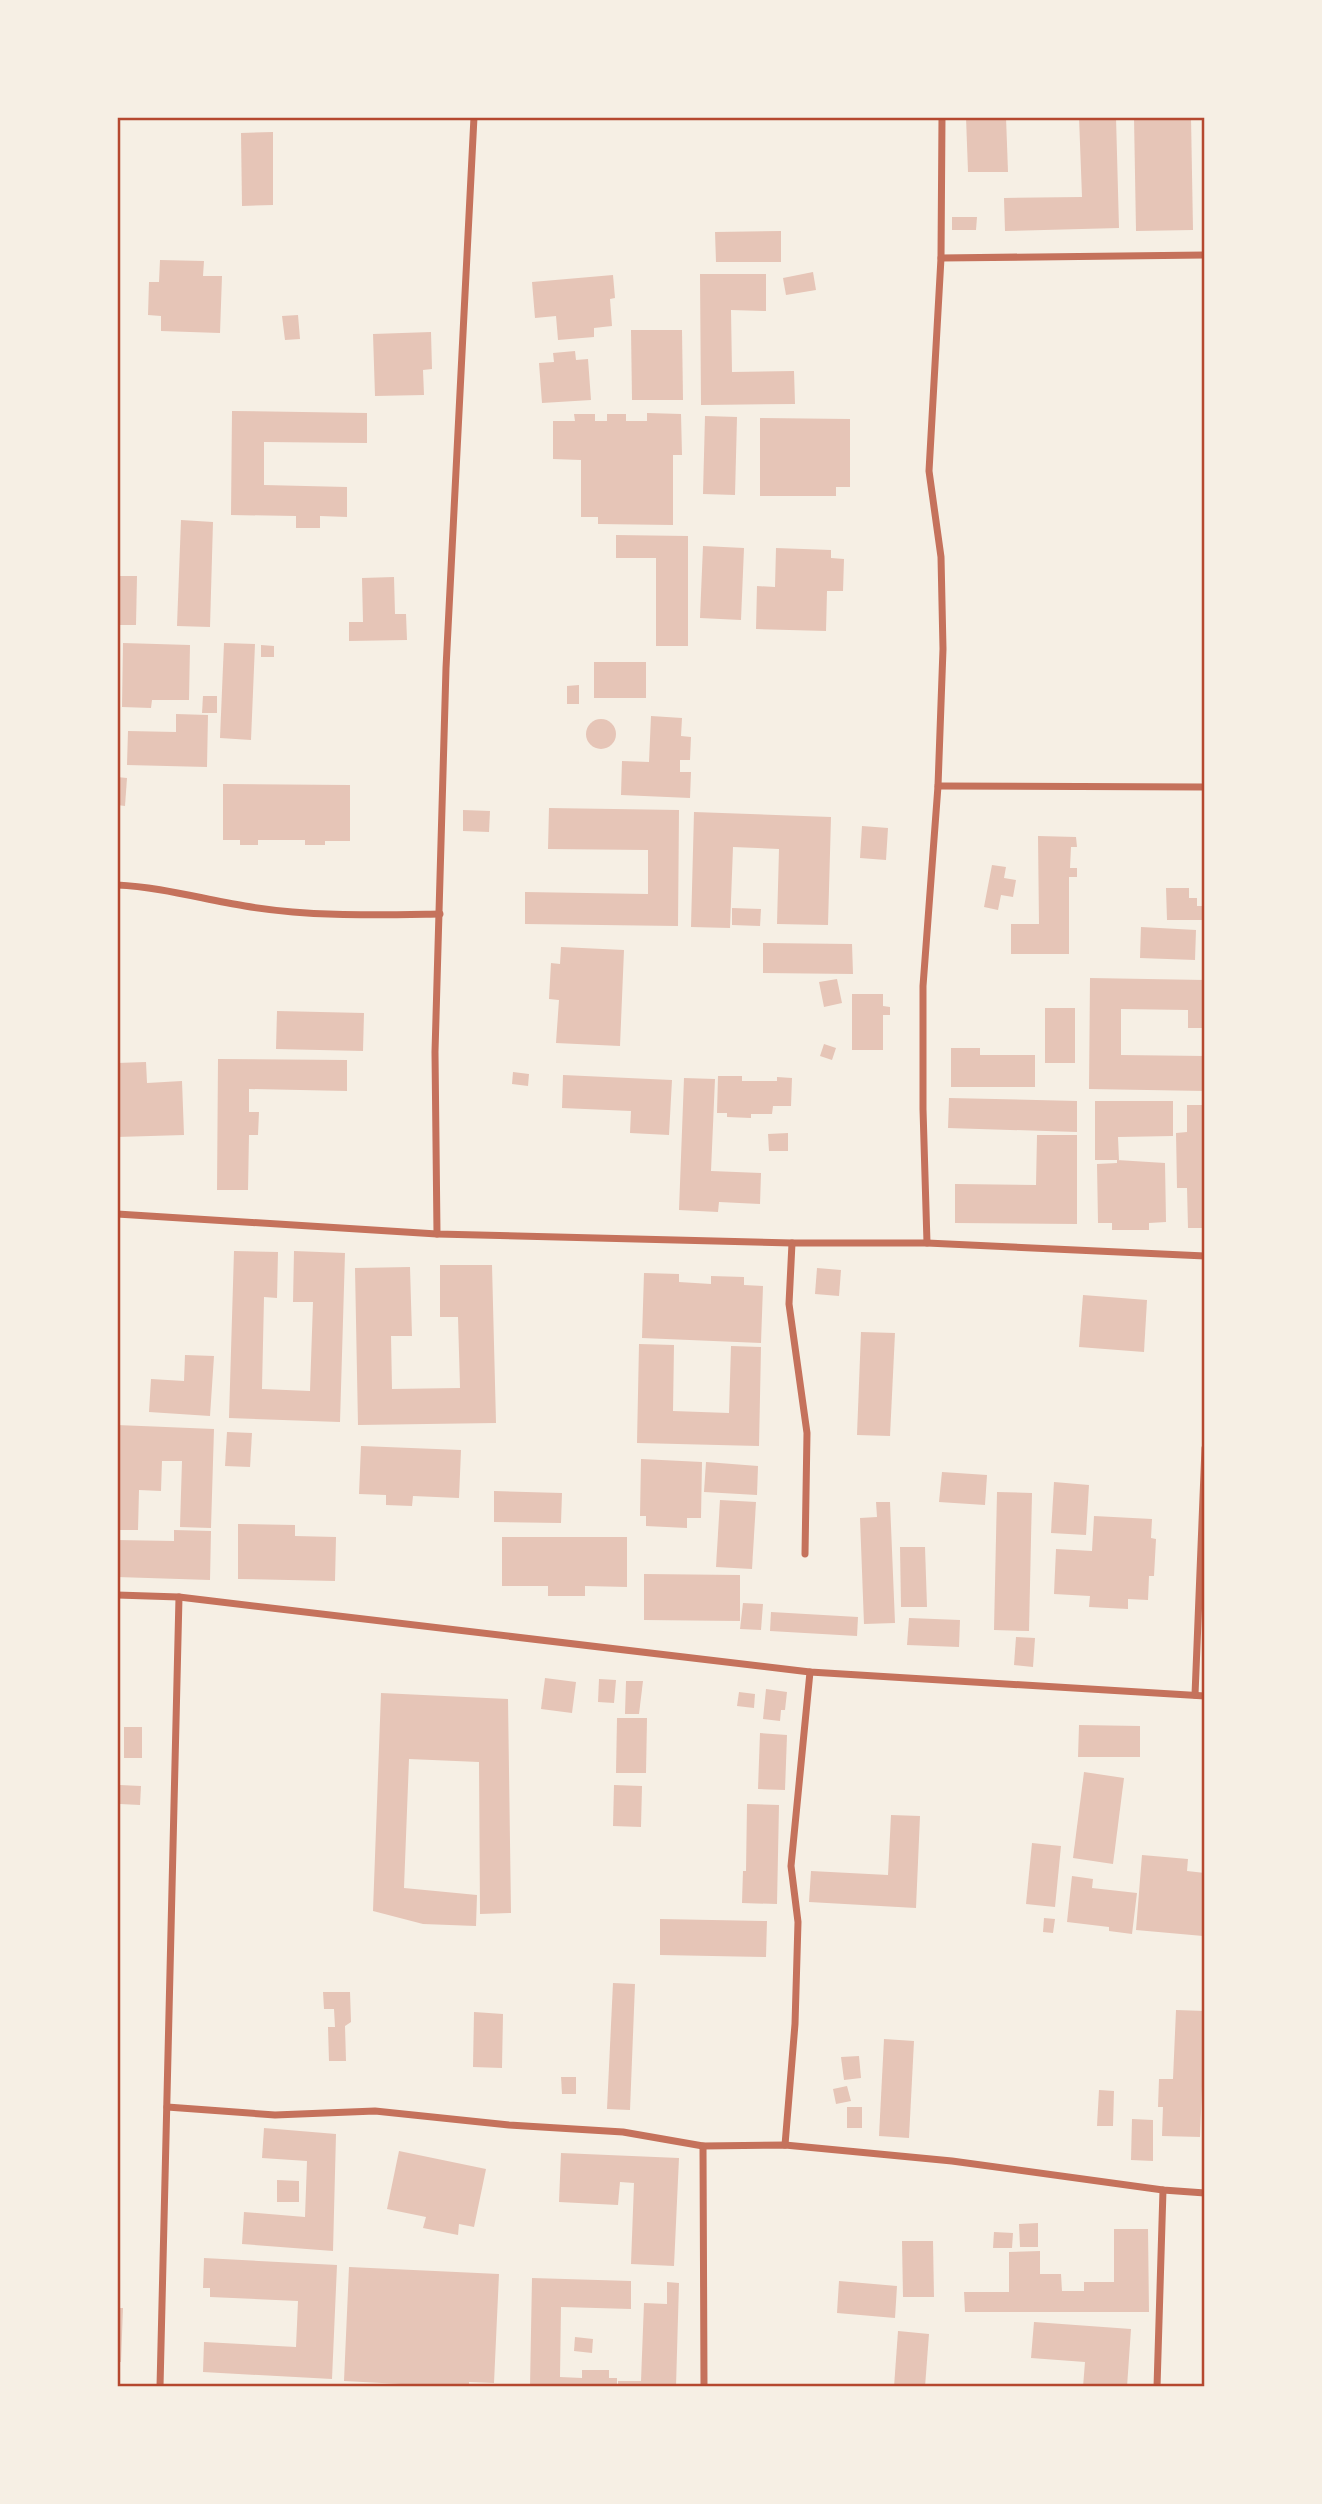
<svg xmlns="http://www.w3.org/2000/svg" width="1322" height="2504" viewBox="0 0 1322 2504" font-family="'DejaVu Sans',sans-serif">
	<rect width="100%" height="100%" fill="#f6efe4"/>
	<g fill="#e6c5b7">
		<polygon points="966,117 1006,117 1008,172 968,172"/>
		<polygon points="1079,117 1116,117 1119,228 1005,231 1004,198 1082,197"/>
		<polygon points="1134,117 1191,117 1193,230 1136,231"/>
		<polygon points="273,132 273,205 242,206 241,133"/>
		<polygon points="952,217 977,217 976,230 952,230"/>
		<polygon points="781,231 781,262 716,262 715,232"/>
		<polygon points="160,260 204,261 203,276 222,276 220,333 161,331 161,316 148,315 149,282 159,282"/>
		<polygon points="813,272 816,290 786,295 783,278"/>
		<polygon points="700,274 766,274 766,311 731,310 732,372 794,371 795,404 701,405"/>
		<polygon points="613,275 615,298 610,299 612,326 594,328 594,337 558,340 556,316 535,318 532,282"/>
		<polygon points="298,315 300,339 285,340 282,316"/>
		<polygon points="631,330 682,330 683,400 632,400"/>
		<polygon points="431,332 432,369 423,370 424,395 375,396 373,334"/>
		<polygon points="575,351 576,360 588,359 591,400 542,403 539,363 554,362 553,353"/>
		<polygon points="232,411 367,413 367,443 264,442 264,485 347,487 347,517 320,516 320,528 296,528 296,516 231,515"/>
		<polygon points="647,413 681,414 682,455 673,455 673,525 598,524 598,517 581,517 581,460 553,459 553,421 575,421 574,414 595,414 595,421 607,421 607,414 626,414 626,421 647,421"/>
		<polygon points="705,416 737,417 735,495 703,494"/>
		<polygon points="760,418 850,419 850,487 836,487 836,496 760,496"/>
		<polygon points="181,520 213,522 210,627 177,626"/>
		<polygon points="616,535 688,536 688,646 656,646 656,558 616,558"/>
		<polygon points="703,546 744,548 741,620 700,618"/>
		<polygon points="776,548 831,550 831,558 844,559 843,591 827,591 826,631 756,629 757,586 775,587"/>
		<polygon points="117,576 137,576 136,625 117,625"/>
		<polygon points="394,577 395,614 406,614 407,640 349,641 349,622 363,622 362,578"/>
		<polygon points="123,643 190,645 189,700 152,700 151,708 122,707"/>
		<polygon points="224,643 255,644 251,740 220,738"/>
		<polygon points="261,645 274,646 274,657 261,657"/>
		<rect x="594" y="662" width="52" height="36"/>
		<polygon points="579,685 579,704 567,704 567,686"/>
		<polygon points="203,696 217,696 217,713 202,713"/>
		<polygon points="176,714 208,715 207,767 127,765 128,731 176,732"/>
		<polygon points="651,716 682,718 681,736 691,737 690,760 680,760 680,772 691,772 690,798 621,795 622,761 649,762"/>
		<circle cx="601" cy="734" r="15"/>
		<polygon points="117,777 127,778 125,806 117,805"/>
		<polygon points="223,784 350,785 350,841 325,841 325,845 305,845 305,840 258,840 258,845 240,845 240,840 223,840"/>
		<polygon points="549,808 679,810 678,926 525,924 525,892 648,894 648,850 548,849"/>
		<polygon points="463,810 490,811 489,832 463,831"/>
		<polygon points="694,812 831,817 828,925 777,924 779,849 733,847 730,928 691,927"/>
		<polygon points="862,826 888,828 886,860 860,858"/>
		<polygon points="1038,836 1076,837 1077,847 1071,847 1070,868 1077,868 1077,877 1069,877 1069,954 1011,954 1011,924 1039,924"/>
		<polygon points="992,865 1006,867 1004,878 1016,880 1013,897 1001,895 998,910 984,907"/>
		<polygon points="1166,888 1189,888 1189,898 1197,898 1197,906 1204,906 1205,920 1167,920"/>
		<polygon points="732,908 761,909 760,926 732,925"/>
		<polygon points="1141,927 1196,930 1195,960 1140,958"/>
		<polygon points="763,943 852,944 853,974 763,973"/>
		<polygon points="561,947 624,950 620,1046 556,1043 559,1000 549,999 551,963 560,964"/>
		<polygon points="1090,978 1205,980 1205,1028 1188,1028 1188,1010 1121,1009 1121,1055 1205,1056 1205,1091 1089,1089"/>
		<polygon points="837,979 842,1003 824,1007 819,982"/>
		<polygon points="852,994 883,994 883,1006 890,1007 890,1015 883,1015 883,1050 852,1050"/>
		<rect x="1045" y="1008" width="30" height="55"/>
		<polygon points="277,1011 364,1013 363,1051 276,1049"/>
		<polygon points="824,1044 836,1048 832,1060 820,1056"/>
		<polygon points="951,1048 980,1048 980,1055 1035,1055 1035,1087 951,1087"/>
		<polygon points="218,1059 347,1060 347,1091 249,1089 249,1112 259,1112 258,1135 249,1135 248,1190 217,1190"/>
		<polygon points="146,1062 147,1083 182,1081 184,1135 117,1137 117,1063"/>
		<polygon points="513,1072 529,1074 528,1086 512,1084"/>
		<polygon points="563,1075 672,1080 669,1135 630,1133 631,1111 562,1108"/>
		<polygon points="718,1076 742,1076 742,1081 777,1081 777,1077 792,1078 791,1106 773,1106 772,1114 751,1114 751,1118 727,1117 727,1113 717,1113"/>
		<polygon points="684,1078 715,1079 711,1171 761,1173 760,1204 719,1202 718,1212 679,1210"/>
		<polygon points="949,1098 1077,1101 1077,1132 948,1128"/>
		<polygon points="1095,1101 1173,1101 1173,1136 1118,1137 1119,1160 1095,1160"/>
		<polygon points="1187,1105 1205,1105 1205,1228 1188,1228 1187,1188 1177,1188 1176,1133 1187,1132"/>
		<polygon points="788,1133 788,1151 769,1151 768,1134"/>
		<polygon points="1037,1135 1077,1135 1077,1224 955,1223 955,1184 1036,1185"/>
		<polygon points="1117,1160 1165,1163 1166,1222 1149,1223 1149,1230 1112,1230 1112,1223 1098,1223 1097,1164 1117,1163"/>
		<polygon points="234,1251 278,1252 277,1298 264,1297 262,1389 310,1391 313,1302 293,1302 294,1251 345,1253 340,1422 229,1418"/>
		<polygon points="440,1265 492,1265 496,1423 358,1425 355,1268 410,1267 412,1336 391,1336 392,1389 460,1388 458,1317 440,1317"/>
		<polygon points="817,1268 841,1270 839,1296 815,1294"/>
		<polygon points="644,1273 679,1274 679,1282 711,1284 711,1276 744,1277 744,1285 763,1286 761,1343 642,1338"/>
		<polygon points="1083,1295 1147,1300 1144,1352 1079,1347"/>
		<polygon points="861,1332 895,1333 890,1436 857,1435"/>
		<polygon points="639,1344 674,1345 673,1411 729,1413 731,1346 761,1347 759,1446 637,1443"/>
		<polygon points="185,1355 214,1356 210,1416 149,1412 151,1379 184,1381"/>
		<polygon points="117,1425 214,1429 211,1528 180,1527 182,1461 162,1461 161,1491 139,1490 138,1530 117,1530"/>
		<polygon points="227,1432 252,1433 250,1467 225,1466"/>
		<polygon points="361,1446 461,1450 459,1498 413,1496 412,1506 386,1505 386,1495 359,1494"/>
		<polygon points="641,1459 702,1462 701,1518 687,1518 687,1528 646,1526 646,1516 640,1516"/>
		<polygon points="706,1462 758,1466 757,1495 704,1492"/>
		<polygon points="942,1472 987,1475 985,1505 939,1502"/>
		<polygon points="1054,1482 1089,1485 1086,1535 1051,1533"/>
		<polygon points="494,1491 562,1493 561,1523 494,1522"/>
		<polygon points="997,1492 1032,1493 1029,1631 994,1630"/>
		<polygon points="720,1500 756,1502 752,1569 716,1567"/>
		<polygon points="876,1502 890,1502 895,1623 864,1624 860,1518 877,1517"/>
		<polygon points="1094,1516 1152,1519 1151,1538 1156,1539 1154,1576 1149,1576 1148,1600 1128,1599 1128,1609 1089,1607 1090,1596 1054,1594 1056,1549 1092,1551"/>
		<polygon points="238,1524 295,1525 295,1536 336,1537 335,1581 238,1579"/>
		<polygon points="174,1530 211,1531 210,1580 117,1577 117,1540 174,1541"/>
		<polygon points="502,1537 627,1537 627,1587 585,1586 585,1596 548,1596 548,1586 502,1586"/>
		<polygon points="900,1547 925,1547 927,1607 901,1607"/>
		<polygon points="644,1574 740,1575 740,1621 644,1620"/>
		<polygon points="743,1603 763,1604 761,1630 740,1629"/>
		<polygon points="771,1612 858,1617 857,1636 770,1631"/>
		<polygon points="909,1618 960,1620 959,1647 907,1645"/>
		<polygon points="1016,1637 1035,1638 1033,1667 1014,1665"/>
		<polygon points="545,1678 576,1682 572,1713 541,1709"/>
		<polygon points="599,1679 616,1680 614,1703 598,1702"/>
		<polygon points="626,1681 643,1681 639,1714 625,1714"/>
		<polygon points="766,1689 787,1692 785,1710 781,1710 780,1721 763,1719"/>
		<polygon points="739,1692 755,1694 754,1708 737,1706"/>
		<polygon points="381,1693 508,1699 511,1913 480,1914 479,1762 409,1759 404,1888 477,1895 476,1926 423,1924 373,1911"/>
		<polygon points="617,1718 647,1718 646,1773 616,1773"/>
		<polygon points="1079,1725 1140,1726 1140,1757 1078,1757"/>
		<rect x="124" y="1727" width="18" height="31"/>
		<polygon points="760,1733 787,1735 785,1790 758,1789"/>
		<polygon points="1084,1772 1124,1778 1113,1864 1073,1858"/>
		<polygon points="120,1785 141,1786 140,1805 120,1804"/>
		<polygon points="614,1785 642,1786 641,1827 613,1826"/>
		<polygon points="747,1804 779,1805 777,1904 742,1903 743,1871 746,1871"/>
		<polygon points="891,1815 920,1816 916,1908 809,1902 811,1871 888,1875"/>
		<polygon points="1032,1843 1061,1846 1055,1907 1026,1904"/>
		<polygon points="1142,1855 1188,1859 1187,1871 1205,1873 1203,1936 1136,1930"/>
		<polygon points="1072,1876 1093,1879 1092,1888 1137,1893 1132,1934 1109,1931 1109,1927 1067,1922"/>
		<polygon points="1044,1918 1055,1919 1053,1933 1043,1932"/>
		<polygon points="660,1919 767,1921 766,1957 660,1955"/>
		<polygon points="613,1983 635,1984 630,2110 607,2109"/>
		<polygon points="323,1992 350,1992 351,2022 345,2026 346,2061 329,2061 328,2027 335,2027 334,2009 324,2009"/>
		<polygon points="1176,2010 1205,2011 1200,2137 1162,2136 1163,2107 1158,2107 1159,2079 1173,2079"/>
		<polygon points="474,2012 503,2014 502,2068 473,2067"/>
		<polygon points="884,2039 914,2041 909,2138 879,2136"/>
		<polygon points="859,2056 861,2078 844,2080 841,2057"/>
		<polygon points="561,2077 576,2077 576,2094 562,2094"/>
		<polygon points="847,2086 851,2101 836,2104 833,2089"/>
		<polygon points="1099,2090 1114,2091 1113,2126 1097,2126"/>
		<rect x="847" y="2107" width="15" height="21"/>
		<polygon points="1132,2119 1153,2120 1153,2161 1131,2160"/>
		<polygon points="264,2128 336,2134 333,2251 242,2244 244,2212 305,2217 307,2161 262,2158"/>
		<polygon points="399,2151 486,2169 474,2227 459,2224 458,2235 423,2228 426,2217 387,2209"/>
		<polygon points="561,2153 679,2158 674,2266 631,2264 634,2183 620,2182 618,2205 559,2202"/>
		<polygon points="277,2180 299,2181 299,2202 277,2202"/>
		<polygon points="1038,2223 1038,2247 1020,2247 1019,2224"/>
		<polygon points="1114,2229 1148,2229 1149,2312 965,2312 964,2292 1009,2292 1009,2252 1040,2251 1040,2274 1061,2274 1062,2291 1084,2291 1084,2282 1114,2282"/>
		<polygon points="994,2232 1013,2233 1012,2248 993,2248"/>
		<polygon points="902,2241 933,2241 934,2297 903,2297"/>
		<polygon points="204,2258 337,2265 332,2379 203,2372 204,2342 296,2347 298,2301 210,2297 210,2288 203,2288"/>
		<polygon points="349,2267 499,2274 494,2383 469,2382 469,2387 458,2387 344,2381"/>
		<polygon points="532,2278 631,2281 631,2309 561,2307 560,2377 582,2378 582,2370 609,2370 609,2378 617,2378 617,2387 530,2387"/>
		<polygon points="839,2281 897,2286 895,2318 837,2313"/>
		<polygon points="667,2282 679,2283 676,2387 618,2387 618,2381 641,2381 644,2303 667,2304"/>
		<polygon points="117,2308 123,2308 121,2362 117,2362"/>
		<polygon points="1034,2322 1131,2329 1127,2387 1083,2387 1085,2362 1031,2358"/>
		<polygon points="898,2331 929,2334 925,2387 894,2387"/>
		<polygon points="575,2337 593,2339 592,2353 574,2351"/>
	</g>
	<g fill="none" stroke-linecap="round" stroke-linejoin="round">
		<g stroke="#c5725c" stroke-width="7">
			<polyline points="941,258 1205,255"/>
			<polyline points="938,786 1205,787"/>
			<path d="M117,885C161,887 202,899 245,906C310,917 375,915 440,914"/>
			<polyline points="117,1214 437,1234 792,1243 927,1243 1205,1256"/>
			<polyline points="437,1234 435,1052 446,668 474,117"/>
			<polyline points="792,1243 789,1304 807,1433 805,1554"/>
			<polyline points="927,1243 923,1109 923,986 938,786 943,649 941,557 929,471 941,258 942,117"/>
			<polyline points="117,1595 179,1597 810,1672 1205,1696"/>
			<polyline points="1195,1695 1205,1448"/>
			<polyline points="167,2107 275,2115 375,2111 509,2125 623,2132 703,2146 785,2145 952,2161 1163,2190 1205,2193"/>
			<polyline points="785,2145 795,2024 798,1922 791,1866 810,1672"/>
			<polyline points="703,2146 704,2387"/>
			<polyline points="160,2387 179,1597"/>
			<polyline points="1157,2387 1163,2190"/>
		</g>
	</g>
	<rect width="1322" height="2504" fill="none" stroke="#f6efe4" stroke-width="238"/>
	<rect x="119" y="119" width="1084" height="2266" fill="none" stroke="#b5482f" stroke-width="2.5"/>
</svg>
